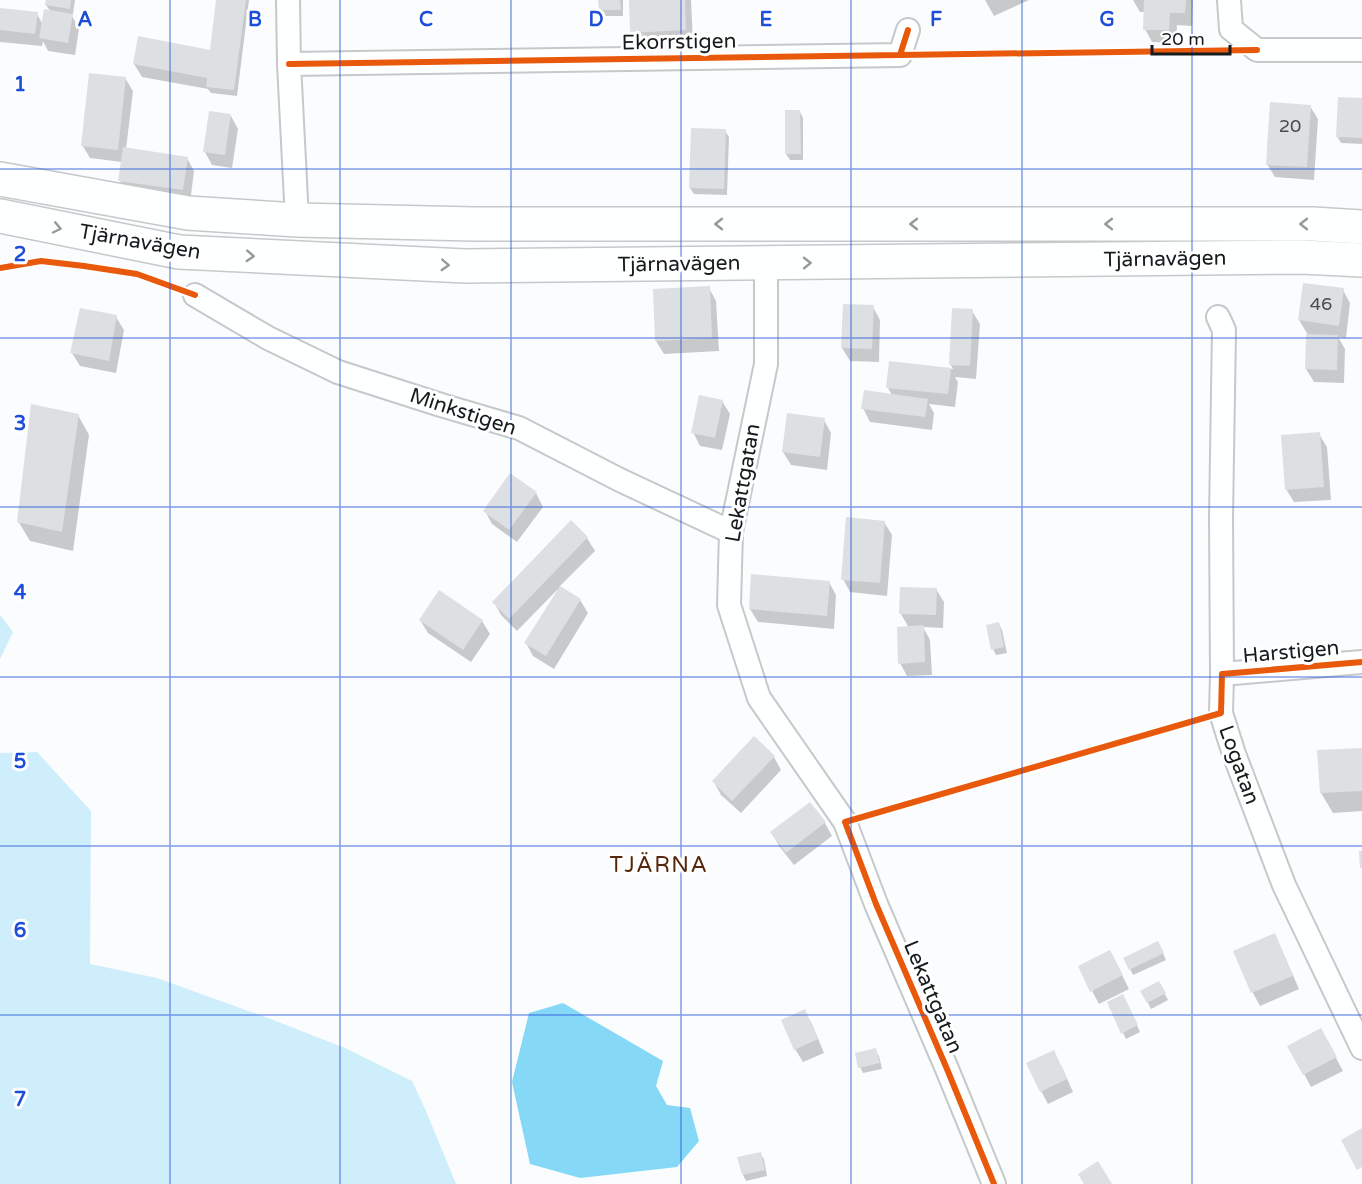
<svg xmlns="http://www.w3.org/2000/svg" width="1362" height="1184" viewBox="0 0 1362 1184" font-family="'Varela Round',sans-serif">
	<rect width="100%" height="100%" fill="#fafcfd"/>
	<g fill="#ceeefc">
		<polygon points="0,615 13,632 0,659"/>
		<polygon points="37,752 91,811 90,964 157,978 268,1018 345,1048 412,1081 426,1111 456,1184 0,1184 0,753"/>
	</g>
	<polygon fill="#86d8f7" points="563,1003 663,1061 656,1086 667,1105 690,1108 699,1141 677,1167 580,1178 530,1164 512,1082 529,1013"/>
	<g fill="#0003">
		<polygon points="47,0 75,0 73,14 71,14 79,29 75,55 48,51 43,41 42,46 0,42 0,10 37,14 43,25 51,12 46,5"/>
		<polygon points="218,0 249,0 237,96 211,93 208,89 142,77 134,64 211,54"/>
		<polygon points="600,0 623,0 623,16 604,16 600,10"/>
		<polygon points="630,0 691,0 693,43 639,46 632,32"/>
		<polygon points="985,0 1029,0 994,16"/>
		<polygon points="1133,0 1193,0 1192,26 1177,25 1176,43 1152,42 1145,29 1145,12 1140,12"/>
		<polygon points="125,78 133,91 126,149 187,158 194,171 190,203 127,194 120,181 122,162 90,158 82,145"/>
		<polygon points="1362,99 1362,144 1341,143 1337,136"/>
		<polygon points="1310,106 1318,119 1314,180 1275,177 1267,164"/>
		<polygon points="800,112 803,118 803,160 790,160 786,154"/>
		<polygon points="231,116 238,129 232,168 212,165 205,152"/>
		<polygon points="725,131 729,137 727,195 694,194 690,188"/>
		<polygon points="709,288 716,301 719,351 664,354 656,341"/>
		<polygon points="1343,290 1350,303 1346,338 1338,337 1345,349 1344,383 1314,382 1306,369 1308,335 1299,320"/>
		<polygon points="873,307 880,320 879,362 850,361 842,348"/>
		<polygon points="972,311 980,324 976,379 955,377 958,382 955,407 929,404 934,413 932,430 870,422 863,408 892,395 888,388 890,363 953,369 950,364"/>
		<polygon points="116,317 124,330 116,373 80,366 72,353"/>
		<polygon points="722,401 730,414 722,450 700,446 693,432"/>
		<polygon points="78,415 89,435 73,551 30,541 18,521"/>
		<polygon points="824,420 831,433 827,470 791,465 783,452"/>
		<polygon points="1319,434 1327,447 1331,500 1294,502 1286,489"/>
		<polygon points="536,493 543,507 517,542 492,524 485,511"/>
		<polygon points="884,522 892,535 887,596 850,592 843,579"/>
		<polygon points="587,538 595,551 559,587 580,600 588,613 554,669 533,656 526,643 558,591 557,590 517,631 501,615 494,602"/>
		<polygon points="829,582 836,595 834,629 758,622 750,609"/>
		<polygon points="936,589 944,602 943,628 923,627 930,640 932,675 907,676 900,663 909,628 901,614"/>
		<polygon points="440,592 482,621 490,634 471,662 428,633 420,620"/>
		<polygon points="999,624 1002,630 1007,653 996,655 993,649"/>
		<polygon points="1362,749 1362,811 1333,813 1321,793"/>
		<polygon points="774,757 781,770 741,813 721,795 714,782"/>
		<polygon points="810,804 825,823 832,836 794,865 779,846 772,833"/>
		<polygon points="1274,935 1281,948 1299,989 1260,1006 1253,993 1235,952"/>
		<polygon points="1161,949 1166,960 1133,975 1130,969"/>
		<polygon points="1117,965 1129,989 1099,1004 1092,991"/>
		<polygon points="1159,983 1168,1000 1151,1009 1142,991"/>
		<polygon points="1126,1002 1140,1032 1126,1039 1123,1033"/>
		<polygon points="804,1011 812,1024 824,1053 803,1062 795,1049"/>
		<polygon points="1328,1043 1343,1071 1311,1087 1304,1074"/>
		<polygon points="875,1050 879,1056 882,1069 863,1073 860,1067"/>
		<polygon points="1061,1065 1073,1092 1048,1104 1041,1091"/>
		<polygon points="760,1153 764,1159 767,1176 746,1181 743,1175"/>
	</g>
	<g fill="#dce0e2">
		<polygon points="46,0 71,0 70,9 45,5"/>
		<polygon points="216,0 246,0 234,90 206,87 207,78 133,64 138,36 210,50"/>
		<polygon points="598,0 620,0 621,10 599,10"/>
		<polygon points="629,0 685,0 686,30 630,33"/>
		<polygon points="1144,0 1186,0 1185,13 1170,13 1169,30 1143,30"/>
		<polygon points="0,8 38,12 35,34 0,30"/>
		<polygon points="44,9 73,14 68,43 39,38"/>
		<polygon points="89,73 126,77 118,150 81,146"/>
		<polygon points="1338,97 1362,98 1362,138 1336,137"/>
		<polygon points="1270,102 1311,105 1307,167 1266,165"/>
		<polygon points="785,110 800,110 801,154 785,154"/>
		<polygon points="209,111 231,114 225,155 203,152"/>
		<polygon points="691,128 726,129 724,189 689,188"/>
		<polygon points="123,147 188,157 183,190 118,181"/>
		<polygon points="1303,283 1344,288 1339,326 1298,320"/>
		<polygon points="710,286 712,338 655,341 653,289"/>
		<polygon points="843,304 874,305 872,349 841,348"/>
		<polygon points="80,308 117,315 109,361 70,353"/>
		<polygon points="952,308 973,309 970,366 949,365"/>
		<polygon points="1306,334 1338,335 1337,370 1305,369"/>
		<polygon points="889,361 951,368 948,394 886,388"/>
		<polygon points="864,390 928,399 925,417 861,409"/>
		<polygon points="699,395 723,400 715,438 691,433"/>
		<polygon points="31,404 79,414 62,532 17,522"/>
		<polygon points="787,413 825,418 820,457 782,452"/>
		<polygon points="1320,432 1324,487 1285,490 1281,435"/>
		<polygon points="510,473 537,492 509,530 483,511"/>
		<polygon points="846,517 885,521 880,583 841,580"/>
		<polygon points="571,520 588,537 509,619 492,602"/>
		<polygon points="751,574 830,581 827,616 749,609"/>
		<polygon points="560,586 581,599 546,656 524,643"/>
		<polygon points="900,587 937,588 936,615 899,614"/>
		<polygon points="439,590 483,620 463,650 419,620"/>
		<polygon points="999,622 1004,647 991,650 986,625"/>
		<polygon points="924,625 925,662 898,664 897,627"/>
		<polygon points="754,736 775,756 732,801 712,781"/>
		<polygon points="1362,748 1362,791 1320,793 1317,750"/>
		<polygon points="810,802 826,822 786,853 770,832"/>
		<polygon points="1359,851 1362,851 1362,868 1360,868"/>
		<polygon points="1275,933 1293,976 1251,993 1233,951"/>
		<polygon points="1158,941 1164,953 1129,970 1123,958"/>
		<polygon points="1110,950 1123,975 1090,992 1078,966"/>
		<polygon points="1159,981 1166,993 1147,1003 1140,991"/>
		<polygon points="1123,994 1138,1025 1121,1034 1107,1002"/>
		<polygon points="805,1009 818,1039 794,1050 781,1020"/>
		<polygon points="1321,1028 1337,1057 1303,1075 1287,1046"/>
		<polygon points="876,1048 880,1063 858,1068 855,1053"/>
		<polygon points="1054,1050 1067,1079 1040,1092 1026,1063"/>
		<polygon points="1362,1128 1362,1167 1357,1170 1341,1140"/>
		<polygon points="761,1152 765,1170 742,1175 737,1157"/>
		<polygon points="1098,1161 1112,1184 1084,1184 1078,1174"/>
	</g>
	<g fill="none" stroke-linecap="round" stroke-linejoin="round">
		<g stroke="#c5c9cb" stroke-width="26">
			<g id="street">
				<polyline points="288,0 289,64 297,220"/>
				<polyline points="1229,0 1231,29 1257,50 1362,50"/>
				<polyline points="289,64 900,55 908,30"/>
				<polyline points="766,263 766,364 731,532 729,605 759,698 845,822 876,904 947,1069 994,1184"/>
				<polyline points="195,295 268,338 338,372 441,405 519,428 620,480 731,532"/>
				<polyline points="1218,317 1224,330 1221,517 1222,674 1221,713 1234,754 1284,885 1362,1048"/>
				<polyline points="1222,674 1362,662"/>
			</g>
		</g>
		<g stroke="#c5c9cb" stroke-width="36">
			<g id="highway">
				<polyline points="0,179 188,213 297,220 474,224 1313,224 1362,227"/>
				<polyline points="0,216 179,252 465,266 1302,257 1362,260"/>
			</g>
		</g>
		<use href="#street" stroke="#feffff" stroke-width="22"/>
		<use href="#highway" stroke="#feffff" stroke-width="33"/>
		<g stroke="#fff" stroke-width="10">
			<g id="cycleway">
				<polyline points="900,55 1257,50"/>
				<polyline points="289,64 900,55 908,30"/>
				<polyline points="0,268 41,261 84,266 137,274 195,295"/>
				<polyline points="994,1184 947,1069 876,904 845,822 1221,713 1222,674 1362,662"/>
			</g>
		</g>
		<use href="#cycleway" stroke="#e8590c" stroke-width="6"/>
	</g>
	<defs><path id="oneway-chevron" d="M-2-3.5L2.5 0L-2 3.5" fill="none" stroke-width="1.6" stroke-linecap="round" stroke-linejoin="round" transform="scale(1.5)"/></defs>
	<g stroke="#96989a">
		<use href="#oneway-chevron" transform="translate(719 224) rotate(180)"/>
		<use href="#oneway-chevron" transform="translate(914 224) rotate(180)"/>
		<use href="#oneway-chevron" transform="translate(1109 224) rotate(180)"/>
		<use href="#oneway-chevron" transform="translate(1304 224) rotate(-180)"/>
		<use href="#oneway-chevron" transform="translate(57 228) rotate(12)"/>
		<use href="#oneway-chevron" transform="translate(250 256) rotate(3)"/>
		<use href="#oneway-chevron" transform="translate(807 263) rotate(-1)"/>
		<use href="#oneway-chevron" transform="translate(445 265) rotate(3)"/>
	</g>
	<path fill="none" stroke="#1d4ed8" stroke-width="1.5" stroke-opacity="0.55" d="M170,0V1184M340,0V1184M511,0V1184M681,0V1184M851,0V1184M1022,0V1184M1192,0V1184M0,169H1362M0,338H1362M0,507H1362M0,677H1362M0,846H1362M0,1015H1362"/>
	<g text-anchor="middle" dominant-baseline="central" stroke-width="6" stroke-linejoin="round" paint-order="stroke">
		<g font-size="18" fill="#484c4f">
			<text x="1290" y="126">20</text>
			<text x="1321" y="304">46</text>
		</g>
		<g font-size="21" fill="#161b1e" stroke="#fff">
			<text transform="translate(679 42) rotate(-1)">Ekorrstigen</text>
			<text transform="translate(140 242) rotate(10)">Tjärnavägen</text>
			<text transform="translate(1165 259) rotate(-1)">Tjärnavägen</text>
			<text transform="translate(679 264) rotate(-1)">Tjärnavägen</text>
			<text transform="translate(463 412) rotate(18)">Minkstigen</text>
			<text transform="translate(743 483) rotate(-80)">Lekattgatan</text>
			<text transform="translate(1291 652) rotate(-5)">Harstigen</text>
			<text transform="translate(1239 765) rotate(70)">Logatan</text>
			<text transform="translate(933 997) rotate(67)">Lekattgatan</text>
		</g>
		<g font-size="22" letter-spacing="1.5" fill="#57270c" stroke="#fff">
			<text x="659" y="865">TJÄRNA</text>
		</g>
	</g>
	<g font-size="20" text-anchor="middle" font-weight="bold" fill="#1d4ed8" stroke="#fff" stroke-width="6" stroke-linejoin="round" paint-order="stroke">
		<text x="85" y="26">A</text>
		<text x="255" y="26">B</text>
		<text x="426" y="26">C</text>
		<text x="596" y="26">D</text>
		<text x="766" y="26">E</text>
		<text x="936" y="26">F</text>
		<text x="1107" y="26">G</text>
		<text x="20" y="91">1</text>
		<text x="20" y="261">2</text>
		<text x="20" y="430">3</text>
		<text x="20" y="599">4</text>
		<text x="20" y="768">5</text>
		<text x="20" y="937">6</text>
		<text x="20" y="1106">7</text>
	</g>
	<path d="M1152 45v9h78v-9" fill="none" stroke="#161b1e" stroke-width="3"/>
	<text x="1161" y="45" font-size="18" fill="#161b1e" stroke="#ffffff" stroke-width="4.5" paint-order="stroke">20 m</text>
</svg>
